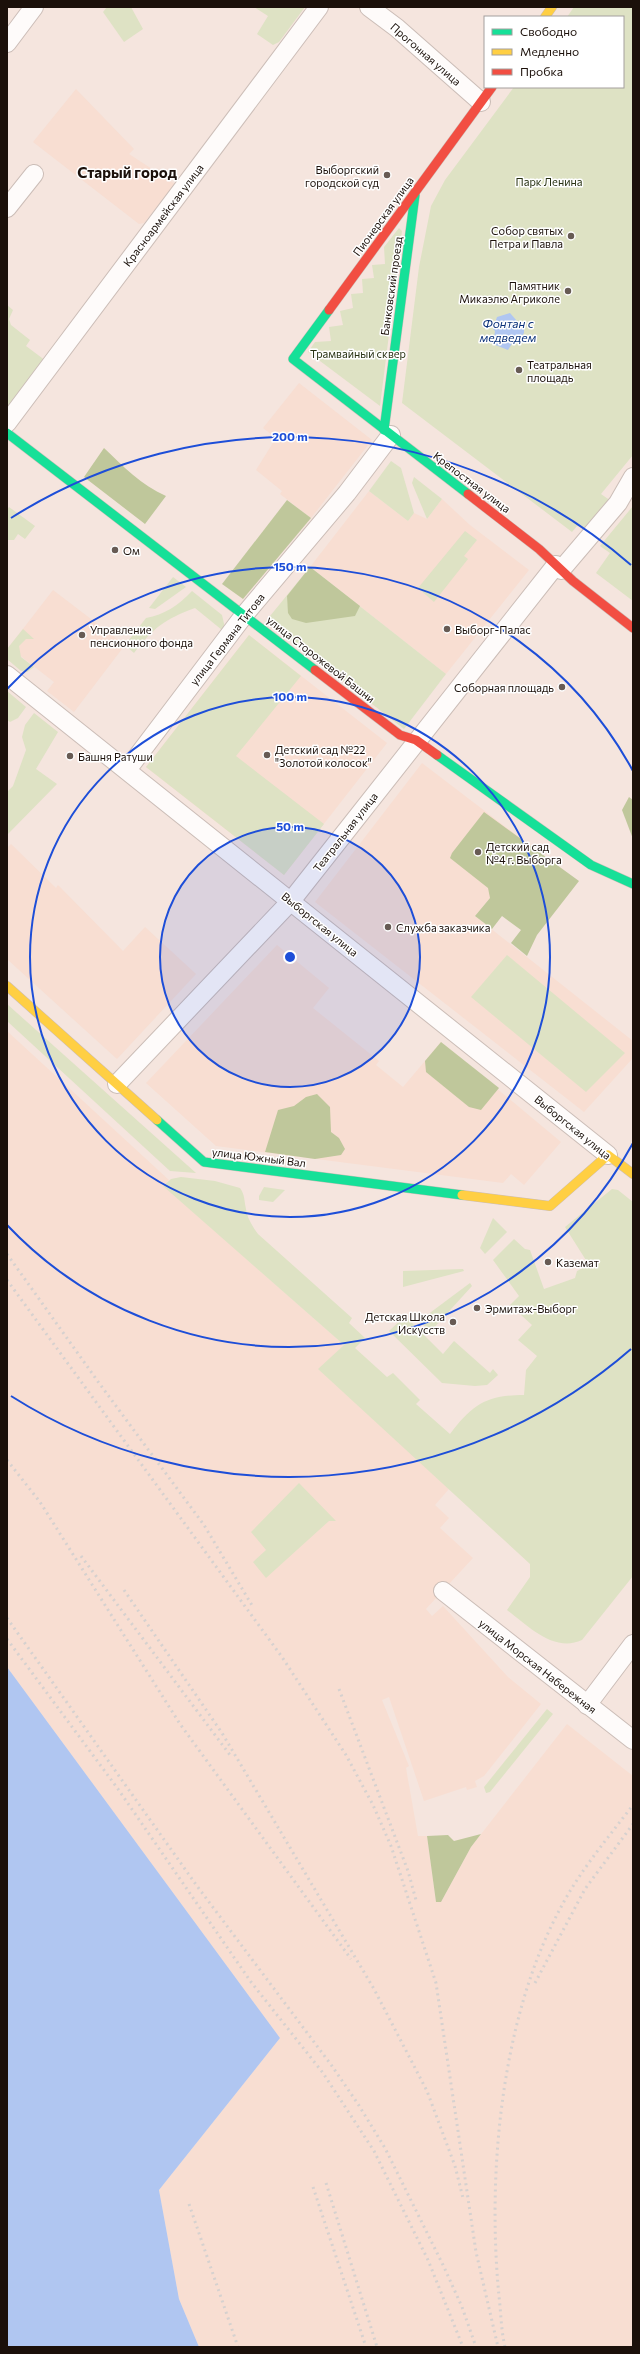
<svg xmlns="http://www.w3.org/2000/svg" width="640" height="2354" viewBox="0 0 640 2354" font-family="Commissioner,sans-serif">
	<rect width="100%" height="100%" fill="#f5e5de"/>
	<g fill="#f8ded2">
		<polygon points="76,89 134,149 129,154 175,184 144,223 139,224 33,142"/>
		<polygon points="299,383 372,440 311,518 280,494 282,491 256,470 276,438 263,428"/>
		<polygon points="369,491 408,521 414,513 427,519 442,499 470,525 529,570 446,674 310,567"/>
		<polygon points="53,590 125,645 74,712 47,691 54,682 9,647"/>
		<polygon points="249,635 387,743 284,875 146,767"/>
		<polygon points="422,763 557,866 490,898 475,916 633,1041 633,1058 584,1112 315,902"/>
		<polygon points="11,844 56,888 58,885 123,951 145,927 196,974 117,1059 7,959 7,848"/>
		<polygon points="277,945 329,988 313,1008 379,1061 376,1065 403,1087 441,1042 561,1142 524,1185 511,1174 503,1183 216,1146 146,1083"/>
		<polygon points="7,1031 169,1180 164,1186 344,1345 319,1369 449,1489 435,1505 449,1518 440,1528 473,1558 426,1609 432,1616 443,1606 508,1677 541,1704 484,1776 475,1781 477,1787 467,1790 466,1787 424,1801 389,1697 382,1700 409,1766 406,1768 418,1836 427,1836 436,1902 441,1902 471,1847 567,1724 633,1776 633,2347 199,2347 179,2299 159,2190 280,2038 7,1667"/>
	</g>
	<g fill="#dee2c4">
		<polygon points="107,7 131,7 143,29 124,42 103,12"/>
		<polygon points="254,7 305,7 279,42 273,45 257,34 268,16"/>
		<polygon points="574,7 633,7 633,455 601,494 611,501 588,528 577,526 572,532 402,403 419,267 431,206 445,180 514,87 623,87 623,17 567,17"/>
		<polygon points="399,228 402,231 380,406 308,352 315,342 331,341 329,327 343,325 340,311 353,308 351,294 363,293 362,279 374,278 372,265 385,264 384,247"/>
		<polygon points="7,305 13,310 9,319 11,325 30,340 26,346 46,361 7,414"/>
		<polygon points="391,461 401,468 414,513 408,521 369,491"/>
		<polygon points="414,477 442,499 427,519 412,483"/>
		<polygon points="633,506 633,601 596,573 610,553 600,546"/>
		<polygon points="9,507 35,526 25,539 18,534 14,540 7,540 7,510"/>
		<polygon points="465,531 477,540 464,556 468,559 434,602 418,588"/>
		<polygon points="310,567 446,674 404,729 266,621"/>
		<polygon points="173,577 186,587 155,609 149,608"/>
		<path d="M192,591L222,615L225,628L222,630L195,608C165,619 153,628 134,653L125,645L146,618C164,615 179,605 192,591Z"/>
		<polygon points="23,629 34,639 26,639 19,646 21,657 34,667 27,672 21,671 7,659 7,649"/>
		<polygon points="249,635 301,676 236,756 324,824 284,875 146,767"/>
		<polygon points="7,691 26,707 18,718 10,722 7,720"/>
		<polygon points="34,713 58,732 36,769 57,784 7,835 7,792 13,786 26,750 22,737 25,725"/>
		<polygon points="507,955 625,1053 586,1092 471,997"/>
		<polygon points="7,1004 196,1173 170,1171 7,1021"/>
		<path d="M181,1177L215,1181L240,1188C245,1195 244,1200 246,1209C247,1218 253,1227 258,1234L352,1318L349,1323L365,1338L355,1348L387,1377L393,1373L420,1400L416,1404L450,1434C472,1405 486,1395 524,1395L526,1370L537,1356L518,1340L532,1325L510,1305L519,1296L493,1260L514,1239L525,1249L530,1250L544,1289L575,1278L577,1271L589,1265L565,1227L612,1189L618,1190L633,1202V1576L582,1640C554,1653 528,1626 507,1610L530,1577V1564L318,1369L344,1345L163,1186L171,1179Z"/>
		<polygon points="264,1187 285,1190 273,1202 259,1200 259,1196"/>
		<polygon points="493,1218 507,1232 485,1254 480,1248"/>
		<polygon points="463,1269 464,1271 403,1287 403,1271"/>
		<polygon points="470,1283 472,1286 431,1331 419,1321"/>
		<polygon points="405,1316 443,1354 454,1341 490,1373 493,1369 498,1375 487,1385 475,1386 442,1383 389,1331"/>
		<polygon points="299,1483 336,1521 329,1521 266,1578 253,1562 266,1550 251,1532"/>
		<polygon points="547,1709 553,1714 490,1792 486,1793 484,1787"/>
	</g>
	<g fill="#bfc79b">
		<path d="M104,448C124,467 141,485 166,496L145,524L84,477Z"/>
		<polygon points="287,500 311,518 243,599 222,584"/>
		<polygon points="310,567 360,606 355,616 306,623 292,619 288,613 287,596"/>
		<polygon points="629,797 633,800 633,839 622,810"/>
		<polygon points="484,812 579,881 537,935 527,956 511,943 521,930 502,916 492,929 475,916 490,898 488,888 450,858 452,853"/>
		<polygon points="441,1042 499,1088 481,1110 469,1107 426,1072 425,1061"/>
		<polygon points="317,1094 330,1107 331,1132 339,1138 345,1149 341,1155 315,1159 265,1152 278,1110 294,1106 306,1097"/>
		<polygon points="481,1834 471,1847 441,1902 436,1902 427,1836 448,1835 454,1841"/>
	</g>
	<g fill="#b0c6f1">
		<polygon points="510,313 524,329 524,333 518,341 513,342 508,350 493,344 495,331 493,329 497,317"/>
		<polygon points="7,1667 280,2038 159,2190 179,2299 199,2347 7,2347"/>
	</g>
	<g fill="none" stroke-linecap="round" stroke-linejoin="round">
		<g stroke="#cbbdb7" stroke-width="20">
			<g id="street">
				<polyline points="369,7 397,28 481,102"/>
				<polyline points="7,43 34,7"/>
				<polyline points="7,208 34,174"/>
				<polyline points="7,423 319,7"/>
				<polyline points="561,570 618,503 633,477"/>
				<polyline points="7,675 608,1155"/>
				<polyline points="127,770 245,614 347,493 391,435"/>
				<polyline points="117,1084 291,901 556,565"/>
				<polyline points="443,1591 633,1740"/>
				<polyline points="587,1705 633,1644"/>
			</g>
		</g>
		<g stroke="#cbbdb7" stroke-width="10">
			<g id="fast">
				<polyline points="329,310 293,359 468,494"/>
				<polyline points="384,430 415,195"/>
				<polyline points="7,433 315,670"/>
				<polyline points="437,755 591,865 633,884"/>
				<polyline points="157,1120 204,1162 462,1195"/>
			</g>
		</g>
		<g stroke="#cbbdb7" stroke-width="10">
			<g id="slow">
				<polyline points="545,17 552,7"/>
				<polyline points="7,986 157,1120"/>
				<polyline points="462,1195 550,1206 608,1155 633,1174"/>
			</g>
		</g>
		<g stroke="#cbbdb7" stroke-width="10">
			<g id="jam">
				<polyline points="329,310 492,87"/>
				<polyline points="468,494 539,549 573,581 633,628"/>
				<polyline points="315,670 400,735 416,740 437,755"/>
			</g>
		</g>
		<use href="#street" stroke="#fefbfa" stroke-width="18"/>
		<use href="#fast" stroke="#16e098" stroke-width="9"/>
		<use href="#slow" stroke="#ffcf43" stroke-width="9"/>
		<use href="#jam" stroke="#f24e42" stroke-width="9"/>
		<g stroke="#d6d1cf" stroke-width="3" stroke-dasharray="2 4" stroke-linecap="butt">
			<polyline points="7,1254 99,1383 204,1525 253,1607"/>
			<polyline points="7,1280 282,1657 346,1755 373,1805 391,1846 436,1983 476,2252 498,2347"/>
			<polyline points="7,1460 40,1502 180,1724 351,1959"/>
			<polyline points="81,1556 230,1755"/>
			<polyline points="124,1590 222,1733 374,1989 427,2091 455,2166 463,2198"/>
			<polyline points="7,1618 197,1886 332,2066 358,2104 385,2148 444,2267 462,2307 476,2347"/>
			<polyline points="7,1639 118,1789 251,1982 323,2073 374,2151 428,2260 463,2347"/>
			<polyline points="339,1689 408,1871 416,1900"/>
			<polyline points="535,1983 585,1889 633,1824"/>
			<polyline points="326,2183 377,2347"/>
			<polyline points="313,2187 366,2347"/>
			<polyline points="189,2204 238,2347"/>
			<path d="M505,2347C501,2330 501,2313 499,2296C487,2174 501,2018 560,1909C579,1872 607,1839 633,1805"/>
		</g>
	</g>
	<circle cx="290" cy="957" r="130" fill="#1d4ed8" fill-opacity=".12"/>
	<g fill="none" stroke="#1d4ed8" stroke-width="2">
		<circle cx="290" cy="957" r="130"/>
		<circle cx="290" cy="957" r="260"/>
		<path d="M633 1143A390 390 0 0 1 7 1225M7 689A390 390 0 0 1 633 771"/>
		<path d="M631 1349A520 520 0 0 1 11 1396M11 518A520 520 0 0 1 631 565"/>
	</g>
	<g fill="#675b54" stroke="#fff" stroke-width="1.5">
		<circle cx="387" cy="175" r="4"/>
		<circle cx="571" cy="236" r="4"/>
		<circle cx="568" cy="291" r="4"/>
		<circle cx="519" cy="370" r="4"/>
		<circle cx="115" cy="550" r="4"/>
		<circle cx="447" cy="629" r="4"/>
		<circle cx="82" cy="635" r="4"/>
		<circle cx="562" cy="687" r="4"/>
		<circle cx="267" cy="755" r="4"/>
		<circle cx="70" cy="756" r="4"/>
		<circle cx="478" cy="852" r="4"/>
		<circle cx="388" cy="927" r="4"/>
		<circle cx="548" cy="1262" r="4"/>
		<circle cx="477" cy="1308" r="4"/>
		<circle cx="453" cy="1322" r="4"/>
	</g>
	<g text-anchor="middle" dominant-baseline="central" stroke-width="3" stroke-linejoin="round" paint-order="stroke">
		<g font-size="11" fill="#1b100a" stroke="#fff">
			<text transform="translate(426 54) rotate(41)">Прогонная улица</text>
			<text transform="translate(163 215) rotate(-53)">Красноармейская улица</text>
			<text transform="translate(383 216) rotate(-54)">Пионерская улица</text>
			<text transform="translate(391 286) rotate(-82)">Банковский проезд</text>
			<text transform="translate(472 482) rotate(37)">Крепостная улица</text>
			<text transform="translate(227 639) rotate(-52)">улица Германа Титова</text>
			<text transform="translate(321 659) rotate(38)">улица Сторожевой Башни</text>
			<text transform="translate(345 832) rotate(-52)">Театральная улица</text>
			<text transform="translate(320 924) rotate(39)">Выборгская улица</text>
			<text transform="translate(573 1127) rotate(39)">Выборгская улица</text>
			<text transform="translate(259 1157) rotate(7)">улица Южный Вал</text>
			<text transform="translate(538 1666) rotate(38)">улица Морская Набережная</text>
		</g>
		<g font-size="11" fill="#1b100a" stroke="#fff" text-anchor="start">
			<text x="379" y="169" text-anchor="end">Выборгский<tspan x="379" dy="13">городской суд</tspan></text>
			<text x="563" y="230" text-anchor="end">Собор святых<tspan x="563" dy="13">Петра и Павла</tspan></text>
			<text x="560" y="285" text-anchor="end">Памятник<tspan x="560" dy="13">Микаэлю Агриколе</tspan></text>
			<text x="527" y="364">Театральная<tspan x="527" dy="13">площадь</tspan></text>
			<text x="123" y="550">Ом</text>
			<text x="90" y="629">Управление<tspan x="90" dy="13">пенсионного фонда</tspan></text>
			<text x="455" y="629">Выборг-Палас</text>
			<text x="554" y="687" text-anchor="end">Соборная площадь</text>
			<text x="275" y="749">Детский сад №22<tspan x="275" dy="13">"Золотой колосок"</tspan></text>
			<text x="78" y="756">Башня Ратуши</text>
			<text x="486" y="846">Детский сад<tspan x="486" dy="13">№4 г. Выборга</tspan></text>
			<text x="396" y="927">Служба заказчика</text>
			<text x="556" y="1262">Каземат</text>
			<text x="485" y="1308">Эрмитаж-Выборг</text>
			<text x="445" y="1316" text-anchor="end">Детская Школа<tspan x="445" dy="13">Искусств</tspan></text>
		</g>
		<g font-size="11" fill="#273112" stroke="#fff">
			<text x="549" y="181">Парк Ленина</text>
			<text x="358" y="353">Трамвайный сквер</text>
		</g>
		<g font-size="12" font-style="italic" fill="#093079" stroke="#fff">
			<text x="508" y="323">Фонтан с<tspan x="508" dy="14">медведем</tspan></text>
		</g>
		<g font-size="15" font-weight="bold" fill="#1b100a" stroke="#fff">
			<text x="127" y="172">Старый город</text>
		</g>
	</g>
	<circle cx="290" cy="957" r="6" fill="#1d4ed8" stroke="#fff" stroke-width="2"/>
	<g font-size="12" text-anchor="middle" font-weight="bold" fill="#1d4ed8" stroke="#fff" stroke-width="3" stroke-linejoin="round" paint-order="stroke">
		<text x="290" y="441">200 m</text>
		<text x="290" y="571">150 m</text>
		<text x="290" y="701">100 m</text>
		<text x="290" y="831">50 m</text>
	</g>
	<rect width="640" height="2354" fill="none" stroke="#1b100a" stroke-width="16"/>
	<rect x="484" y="16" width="140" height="72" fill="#ffffff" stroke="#a49f9d"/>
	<rect x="492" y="29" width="20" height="6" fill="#16e098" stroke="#a49f9d"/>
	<text x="520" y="36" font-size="12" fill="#1b100a">Свободно</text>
	<rect x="492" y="49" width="20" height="6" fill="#ffcf43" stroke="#a49f9d"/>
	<text x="520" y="56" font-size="12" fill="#1b100a">Медленно</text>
	<rect x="492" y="69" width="20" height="6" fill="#f24e42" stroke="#a49f9d"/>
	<text x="520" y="76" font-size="12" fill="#1b100a">Пробка</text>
</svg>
